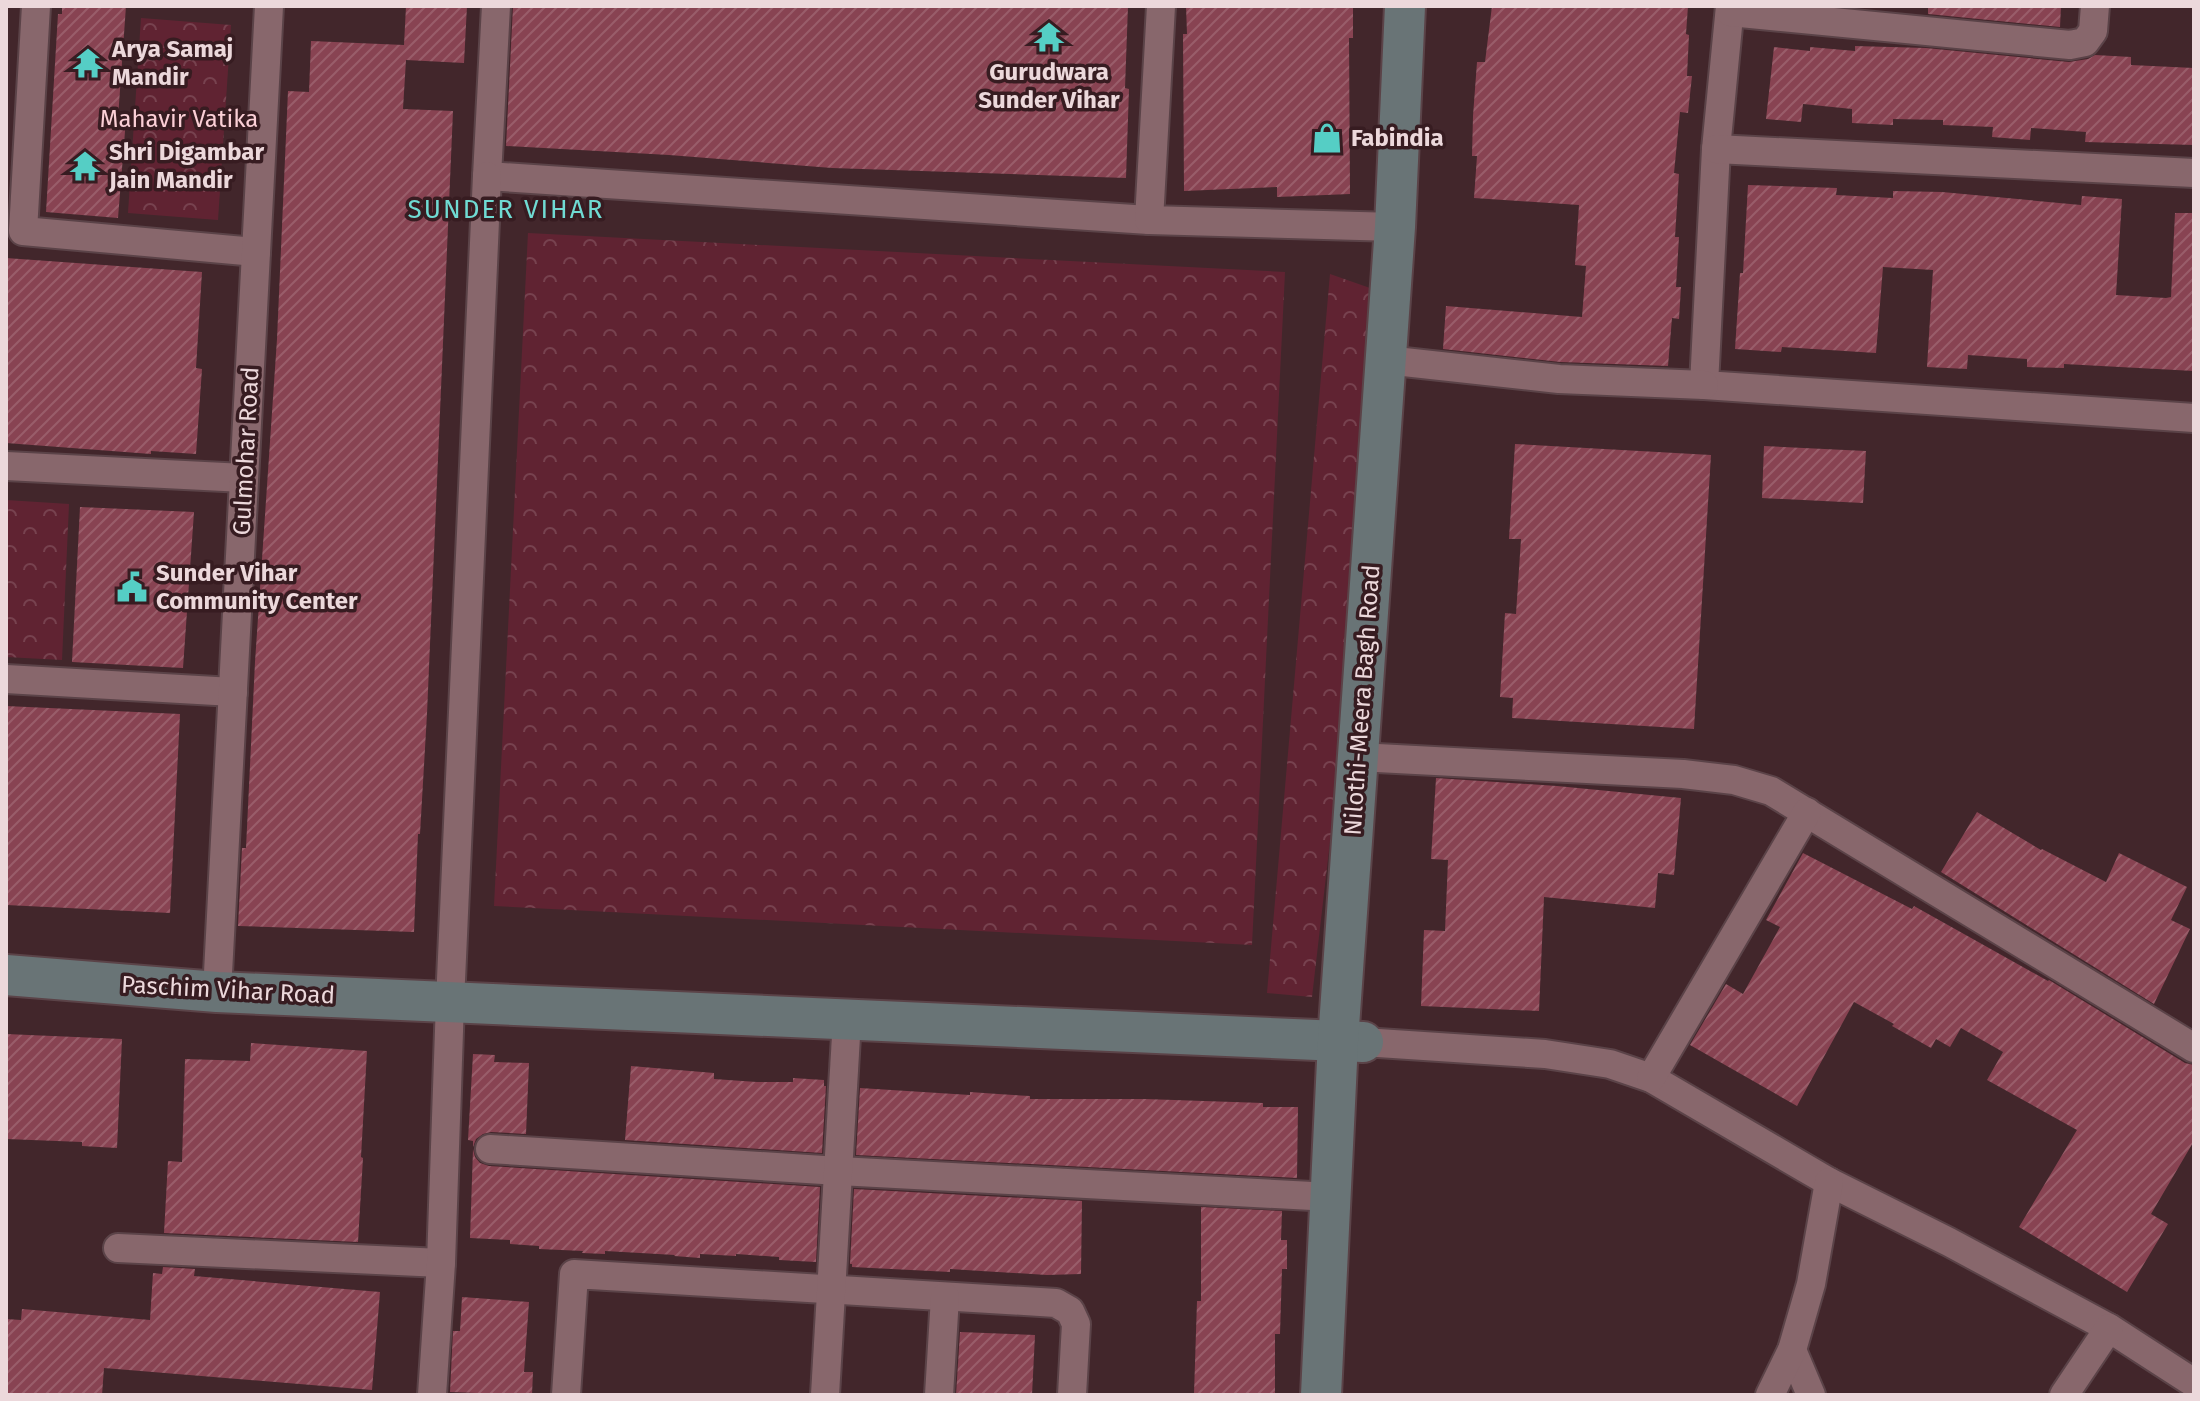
<svg xmlns="http://www.w3.org/2000/svg" width="2200" height="1401" viewBox="0 0 2200 1401" font-family="'Fira Sans',sans-serif">
	<defs>
		<pattern id="forest-crowns" width="20" height="18" patternUnits="userSpaceOnUse" patternTransform="scale(2)"><rect width="20" height="18" fill="#602332"/><path d="M2 6a3 3 0 1 1 6 0M12 15a3 3 0 1 1 6 0" fill="none" stroke="#77424f"/></pattern>
		<pattern id="building-hatch" width="6" height="6" patternUnits="userSpaceOnUse" patternTransform="scale(2)"><rect width="6" height="6" fill="#884352"/><path d="M-1 1l2-2M0 6l6-6M5 7l2-2" fill="none" stroke="#995d6a"/></pattern>
	</defs>
	<rect width="100%" height="100%" fill="#42262b"/>
	<g fill="url(#forest-crowns)">
		<polygon points="141,18 231,25 218,220 128,213"/>
		<polygon points="528,233 1285,272 1252,945 494,906"/>
		<polygon points="1330,274 1370,288 1342,738 1312,997 1267,993"/>
		<polygon points="6,500 69,504 62,660 6,657"/>
	</g>
	<g fill="url(#building-hatch)">
		<polygon points="62,6 126,6 118,118 126,119 118,218 46,212 58,14 62,14"/>
		<polygon points="406,6 467,6 464,63 406,60 403,109 453,111 427,714 420,834 418,834 414,932 238,926 242,848 246,848 255,662 277,339 288,91 309,92 311,41 404,45"/>
		<polygon points="513,6 1128,6 1125,88 1129,89 1126,178 832,168 669,155 506,146"/>
		<polygon points="1186,6 1353,6 1353,38 1349,38 1350,194 1277,197 1277,187 1184,191 1183,34 1187,34"/>
		<polygon points="1492,6 1688,6 1686,34 1689,35 1687,76 1692,76 1688,113 1680,112 1674,173 1679,174 1675,237 1679,237 1676,287 1681,287 1679,319 1672,318 1668,366 1560,362 1443,349 1446,306 1582,317 1586,266 1575,265 1579,205 1474,198 1477,156 1472,156 1473,116 1477,62 1485,62"/>
		<polygon points="1928,6 2061,6 2060,27 1928,14"/>
		<polygon points="1855,46 1926,48 2069,62 2088,59 2095,55 2131,57 2131,65 2194,68 2194,145 2085,142 2086,132 2031,128 2030,140 1992,137 1993,127 1943,125 1943,120 1893,119 1893,125 1852,123 1852,109 1803,104 1801,122 1766,119 1774,47 1810,51 1810,47 1855,51"/>
		<polygon points="1748,185 1837,188 1836,195 1893,198 1893,191 1942,192 2081,205 2082,196 2122,199 2116,295 2166,298 2171,297 2175,213 2194,213 2194,371 2064,364 2064,368 2027,367 2027,359 1968,355 1967,369 1927,367 1933,270 1883,267 1876,353 1782,347 1781,352 1735,349 1740,273 1743,273"/>
		<polygon points="6,258 202,272 196,368 202,369 196,454 151,451 151,454 6,443"/>
		<polygon points="1515,444 1711,455 1694,729 1512,718 1513,698 1500,697 1505,613 1516,614 1521,539 1509,539"/>
		<polygon points="1764,446 1866,451 1863,503 1762,498"/>
		<polygon points="80,507 194,512 183,668 72,662"/>
		<polygon points="6,706 180,714 170,913 6,905"/>
		<polygon points="1436,778 1557,786 1681,798 1674,875 1658,873 1655,908 1544,897 1539,1011 1421,1006 1424,930 1445,931 1448,860 1431,859"/>
		<polygon points="1977,812 2041,850 2042,849 2106,882 2119,853 2187,887 2171,920 2190,929 2154,1004 1941,872"/>
		<polygon points="1803,853 1912,909 1914,906 2048,981 2049,980 2185,1063 2194,1065 2194,1141 2151,1214 2168,1224 2127,1292 2019,1227 2077,1130 1987,1080 2003,1052 1961,1028 1950,1047 1936,1039 1931,1048 1892,1026 1894,1024 1854,1002 1797,1106 1690,1045 1726,984 1743,994 1780,927 1766,920"/>
		<polygon points="6,1034 122,1039 117,1148 82,1146 82,1142 6,1139"/>
		<polygon points="251,1043 367,1051 361,1157 363,1158 358,1242 164,1233 168,1161 182,1162 185,1059 250,1061"/>
		<polygon points="473,1054 495,1055 494,1062 529,1063 526,1134 491,1132 483,1134 476,1139 473,1147 473,1141 468,1140"/>
		<polygon points="631,1066 714,1073 714,1079 757,1082 793,1082 793,1078 824,1080 824,1086 826,1086 822,1153 625,1140"/>
		<polygon points="860,1088 970,1095 970,1092 998,1094 1030,1096 1030,1099 1145,1099 1263,1103 1263,1107 1298,1107 1297,1178 856,1155"/>
		<polygon points="473,1149 475,1157 480,1163 489,1166 820,1187 816,1262 779,1260 779,1257 736,1254 736,1256 700,1254 700,1258 674,1256 675,1255 605,1251 605,1254 582,1253 583,1251 539,1249 539,1246 510,1244 510,1240 470,1238"/>
		<polygon points="854,1189 1082,1201 1081,1274 1047,1275 981,1271 950,1269 950,1272 852,1267 852,1264 850,1264"/>
		<polygon points="1201,1207 1282,1211 1281,1240 1287,1240 1287,1269 1282,1269 1280,1334 1275,1334 1275,1395 1194,1394 1197,1301 1201,1301"/>
		<polygon points="163,1267 195,1269 194,1276 380,1292 372,1390 104,1368 102,1395 6,1395 6,1319 21,1320 22,1309 150,1320 153,1273 162,1274"/>
		<polygon points="462,1297 529,1302 524,1372 533,1372 532,1395 450,1392 453,1331 460,1331"/>
		<polygon points="960,1332 1035,1335 1032,1395 956,1395"/>
	</g>
	<g fill="none" stroke-linecap="round" stroke-linejoin="round">
		<g stroke="#5b4348" stroke-width="32">
			<g id="street">
				<polyline points="36,6 23,231 256,252"/>
				<polyline points="496,6 487,176 1149,220"/>
				<polyline points="1161,6 1149,220 1395,227"/>
				<polyline points="1730,6 1716,149 1704,385 2194,418"/>
				<polyline points="1730,12 2070,45 2085,42 2093,31 2095,6"/>
				<polyline points="1716,149 2194,173"/>
				<polyline points="1404,362 1559,379 1704,385"/>
				<polyline points="6,466 244,478"/>
				<polyline points="6,679 233,692"/>
				<polyline points="1358,757 1683,774 1734,780 1771,791 2194,1048"/>
				<polyline points="217,992 269,6"/>
				<polyline points="1363,1042 1545,1054 1610,1064 1651,1078 1829,1182 1949,1242 2109,1328 2194,1383"/>
				<polyline points="1651,1078 1807,812"/>
				<polyline points="490,1149 839,1171 1331,1197"/>
				<polyline points="118,1248 441,1263"/>
				<polyline points="1792,1350 1811,1395"/>
				<polyline points="432,1395 441,1263 450,1002 487,176"/>
				<polyline points="566,1395 574,1274 1056,1303 1070,1311 1076,1324 1072,1395"/>
				<polyline points="825,1395 847,1019"/>
				<polyline points="939,1395 945,1297"/>
				<polyline points="1770,1395 1792,1350 1811,1284 1829,1182"/>
				<polyline points="2064,1395 2109,1328"/>
			</g>
		</g>
		<g stroke="#5b4348" stroke-width="44">
			<g id="secondary">
				<polyline points="6,975 217,992 1363,1042"/>
				<polyline points="1321,1395 1338,1041 1395,227 1405,6"/>
			</g>
		</g>
		<use href="#street" stroke="#88676c" stroke-width="28"/>
		<use href="#secondary" stroke="#697476" stroke-width="40"/>
	</g>
	<defs>
		<g id="temple-bare" transform="scale(2.4)"><path d="M0-6L5-2H3V0L6.5 2.5H4V6H1.5V3h-3V6H-4V2.5H-6.5L-3 0V-2H-5Z" fill="#55cec5" stroke="#371c21" stroke-width="2.5" paint-order="stroke"/></g>
		<g id="shop-bare" transform="scale(2.4)"><path d="M-5-2.5h2.3a2.7 3.5 0 0 1 5.4 0H5L5.5 6h-11ZM-1.5-2.5h3a1.5 2.3 0 0 0-3 0Z" fill="#55cec5" stroke="#371c21" stroke-width="2.5" paint-order="stroke"/></g>
		<g id="civic-bare" transform="scale(2.4)"><path d="M-.6-6.5H3V-4.5H.6V-3L4-1V1h2V6H-6V1h2V-1L-.6-3ZM-1.2 2.5V6h2.4V2.5Z" fill="#55cec5" stroke="#371c21" stroke-width="2.5" paint-order="stroke"/></g>
	</defs>
	<g fill-rule="evenodd">
		<use href="#temple-bare" x="1049" y="37"/>
		<use href="#temple-bare" x="88" y="63"/>
		<use href="#shop-bare" x="1327" y="138"/>
		<use href="#temple-bare" x="85" y="166"/>
		<use href="#civic-bare" x="132" y="587"/>
	</g>
	<g text-anchor="middle" dominant-baseline="central" stroke-width="7" stroke-linejoin="round" paint-order="stroke">
		<g font-size="24" font-weight="bold" fill="#ecd8db" stroke="#371c21" text-anchor="start">
			<text x="112" y="49">Arya Samaj<tspan x="112" dy="28">Mandir</tspan></text>
			<text x="1049" y="72" text-anchor="middle">Gurudwara<tspan x="1049" dy="28">Sunder Vihar</tspan></text>
			<text x="1351" y="138">Fabindia</text>
			<text x="109" y="152">Shri Digambar<tspan x="109" dy="28">Jain Mandir</tspan></text>
			<text x="156" y="573">Sunder Vihar<tspan x="156" dy="28">Community Center</tspan></text>
		</g>
		<g font-size="24" fill="#fbcfd6" stroke="#371c21">
			<text x="179" y="119">Mahavir Vatika</text>
		</g>
		<g font-size="24" fill="#ecd8db" stroke="#371c21">
			<text transform="translate(246 451) rotate(-87)">Gulmohar Road</text>
			<text transform="translate(1362 700) rotate(-86)">Nilothi-Meera Bagh Road</text>
			<text transform="translate(228 990) rotate(3)">Paschim Vihar Road</text>
		</g>
		<g font-size="26" letter-spacing="2" fill="#70dbd3" stroke="#371c21">
			<text x="506" y="209">SUNDER VIHAR</text>
		</g>
	</g>
	<rect width="2200" height="1401" fill="none" stroke="#ecd8db" stroke-width="16"/>
</svg>
